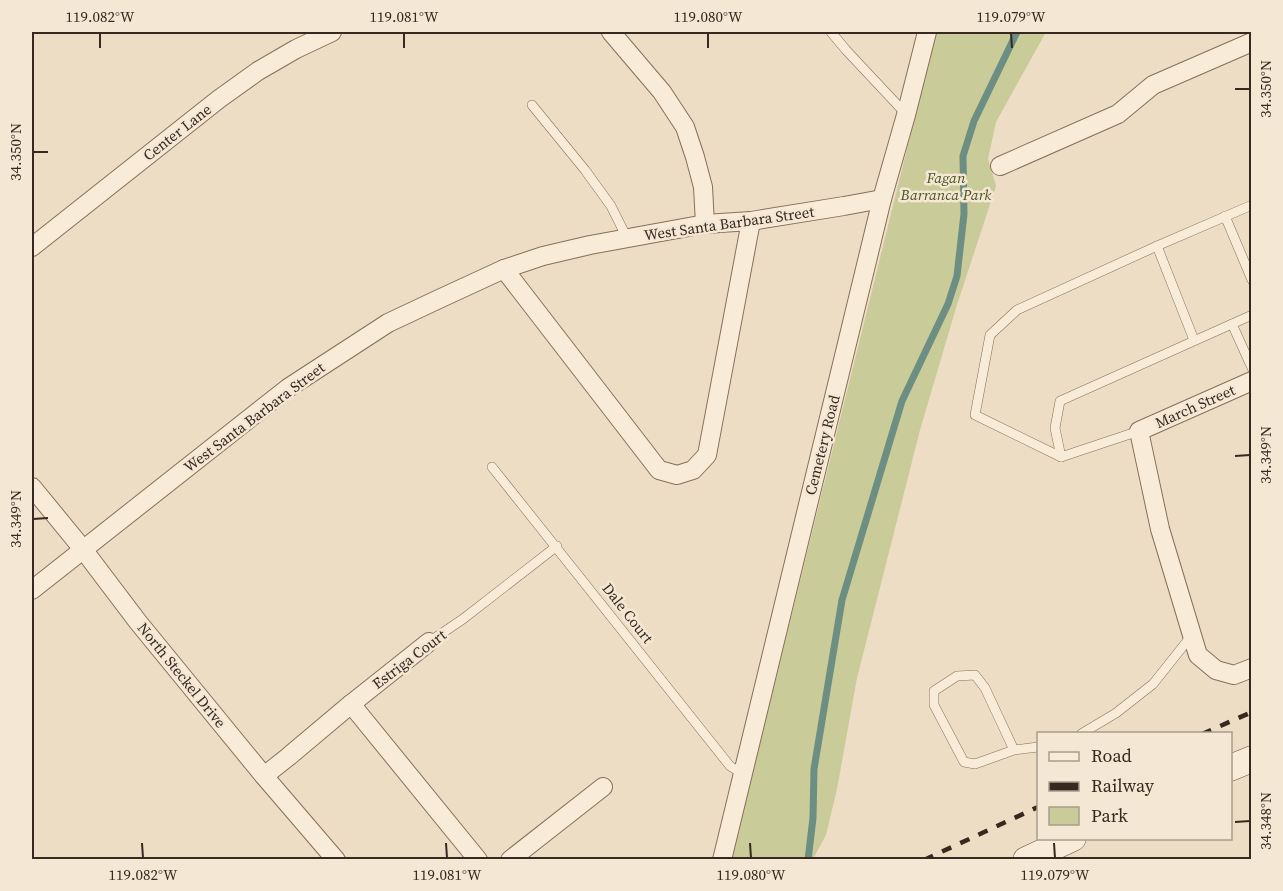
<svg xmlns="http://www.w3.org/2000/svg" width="1283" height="891" viewBox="0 0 1283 891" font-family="'Source Serif 4',serif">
	<rect width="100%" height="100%" fill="#edddc4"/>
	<polygon fill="#c9cb98" points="936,32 1046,32 996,122 988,159 996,186 956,308 920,430 857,678 837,789 826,835 813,859 731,860"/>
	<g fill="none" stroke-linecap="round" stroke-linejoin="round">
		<polyline stroke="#6d8e83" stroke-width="7" points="808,860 813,818 814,769 842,600 902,401 948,304 957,276 964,214 963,156 974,121 1017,32"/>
		<g stroke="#876f5b" stroke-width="10">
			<g id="lane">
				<polyline points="831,32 846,50 906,114"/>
				<polyline points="532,105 585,170 611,206 627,238"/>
				<polyline points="1225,216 1252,280"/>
				<polyline points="1157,246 1194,340"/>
				<polyline points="1232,324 1252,368"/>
				<polyline points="1139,431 1061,457 975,415 990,335 1017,310 1157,246 1252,205"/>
				<polyline points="1061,457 1055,428 1060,401 1252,315"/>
				<polyline points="492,467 730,766 743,774"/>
				<polyline points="429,642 463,619 557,546"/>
				<polyline points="1081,734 1116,713 1153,684 1192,635"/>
				<polyline points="1014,750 985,688 975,675 957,676 934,691 934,705 964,762 975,764 1014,750 1038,747"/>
			</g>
		</g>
		<g stroke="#876f5b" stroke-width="20">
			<g id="street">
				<polyline points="611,32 662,92 685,127 695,157 703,187 705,224"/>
				<polyline points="1000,166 1118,114 1153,85 1252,42"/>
				<polyline points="32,247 219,99 258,71 296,49 332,32"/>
				<polyline points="504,269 659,470 677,475 693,470 707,455 751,221"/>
				<polyline points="1252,381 1139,431 1160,529 1198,655 1216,670 1234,675 1252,668"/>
				<polyline points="32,487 82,548 138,622 264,776 336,860"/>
				<polyline points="32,590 288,388 388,323 439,299 504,269 543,256 590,245 705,224 751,221 844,206 882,199"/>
				<polyline points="351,704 478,860"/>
				<polyline points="264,776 288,757 351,704 429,642"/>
				<polyline points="510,860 603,787"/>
				<polyline points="722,860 882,199 906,115 927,32"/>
			</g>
		</g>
		<g stroke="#69503e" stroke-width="27">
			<g id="secondary">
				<polyline points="1230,768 1252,759"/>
				<polyline points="1026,860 1073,838"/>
			</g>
		</g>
		<use href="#lane" stroke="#f8ebd7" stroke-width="9"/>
		<use href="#street" stroke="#f8ebd7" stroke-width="18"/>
		<use href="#secondary" stroke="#f8ebd7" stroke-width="26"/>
		<g stroke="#37291f" stroke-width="4.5" stroke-dasharray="10 10" stroke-linecap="butt">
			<polyline points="1202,734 1252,712"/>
			<polyline points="924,860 1038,807"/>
		</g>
	</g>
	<path fill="none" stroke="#37291f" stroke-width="2" d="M100,33V48M404,33V48M708,33V48M1011,33L1012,48M1235,89H1250M33,152H48M1235,456L1250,455M33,519L48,518M1235,822L1250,821M142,843L143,858M446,843L447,858M750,843L751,858M1054,843L1055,858"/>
	<g text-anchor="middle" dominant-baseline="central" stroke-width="5" stroke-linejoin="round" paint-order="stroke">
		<g font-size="15" fill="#37291f" stroke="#f4e8d4">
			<text transform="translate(177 132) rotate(-38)">Center Lane</text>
			<text transform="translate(729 223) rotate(-8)">West Santa Barbara Street</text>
			<text transform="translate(1195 406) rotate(-24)">March Street</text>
			<text transform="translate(254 417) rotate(-37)">West Santa Barbara Street</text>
			<text transform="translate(822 445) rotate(-76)">Cemetery Road</text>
			<text transform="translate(628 613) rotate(52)">Dale Court</text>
			<text transform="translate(409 659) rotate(-37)">Estriga Court</text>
			<text transform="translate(182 675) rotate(51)">North Steckel Drive</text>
		</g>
		<g font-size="15" font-style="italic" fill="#4b5326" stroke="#f4e8d4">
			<text x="946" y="177">Fagan<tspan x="946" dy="17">Barranca Park</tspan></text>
		</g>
	</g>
	<rect width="1283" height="891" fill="none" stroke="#f4e8d4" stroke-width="66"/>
	<rect x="1037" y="732" width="195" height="108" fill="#f4e8d4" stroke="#a89c8c" stroke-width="1.5"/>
	<rect x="1049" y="752" width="30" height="9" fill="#f8ebd7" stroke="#a89c8c" stroke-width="1.5"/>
	<text x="1091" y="762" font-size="18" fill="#37291f">Road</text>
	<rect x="1049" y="782" width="30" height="9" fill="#37291f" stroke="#a89c8c" stroke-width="1.5"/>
	<text x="1091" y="792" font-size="18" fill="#37291f">Railway</text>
	<rect x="1049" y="807" width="30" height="18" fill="#c9cb98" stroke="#a89c8c" stroke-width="1.5"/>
	<text x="1091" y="822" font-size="18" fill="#37291f">Park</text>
	<rect x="33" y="33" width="1217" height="825" fill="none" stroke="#37291f" stroke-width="2"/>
	<g font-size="15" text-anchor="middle" fill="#37291f">
		<text x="100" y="22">119.082°W</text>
		<text x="404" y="22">119.081°W</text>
		<text x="708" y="22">119.080°W</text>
		<text x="1011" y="22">119.079°W</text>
		<text transform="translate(1266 89) rotate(-90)" y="5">34.350°N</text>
		<text transform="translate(16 152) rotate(-90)" y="5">34.350°N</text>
		<text transform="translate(1266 455) rotate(-90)" y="5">34.349°N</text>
		<text transform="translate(16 519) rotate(-90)" y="5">34.349°N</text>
		<text transform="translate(1266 821) rotate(-90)" y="5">34.348°N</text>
		<text x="143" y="880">119.082°W</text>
		<text x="447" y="880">119.081°W</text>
		<text x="751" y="880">119.080°W</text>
		<text x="1055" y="880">119.079°W</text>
	</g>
</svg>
